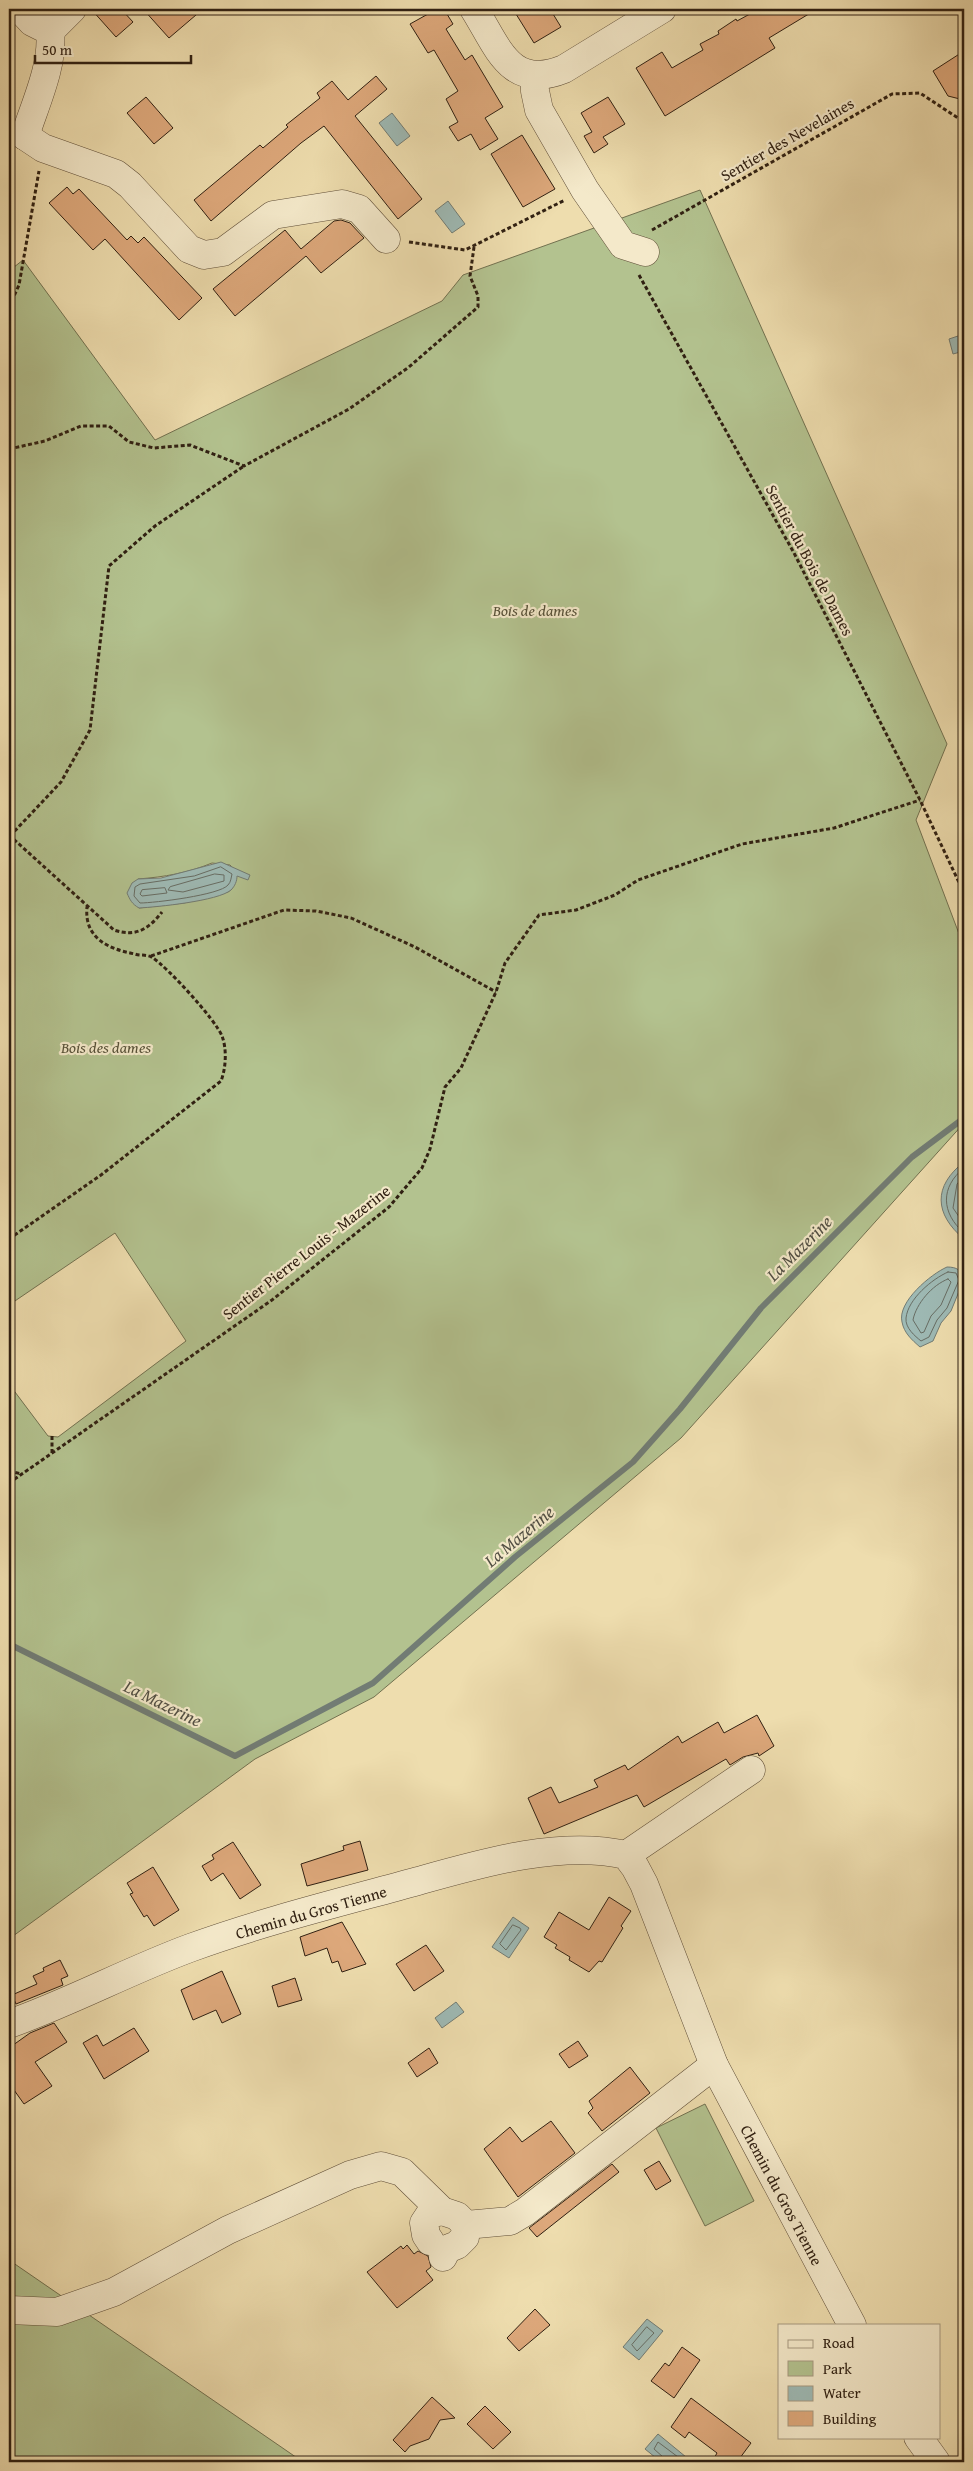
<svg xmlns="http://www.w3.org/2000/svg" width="973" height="2471" viewBox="0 0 973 2471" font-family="'Gentium Book Plus',serif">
	<rect width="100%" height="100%" fill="#eeddae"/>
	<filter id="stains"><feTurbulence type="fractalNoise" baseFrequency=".004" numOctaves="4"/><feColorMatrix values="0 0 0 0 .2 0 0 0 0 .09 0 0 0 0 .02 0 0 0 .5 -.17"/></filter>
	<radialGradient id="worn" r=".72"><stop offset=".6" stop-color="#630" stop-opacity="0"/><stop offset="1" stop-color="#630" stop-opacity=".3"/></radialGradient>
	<g fill="#b3c28f" stroke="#727150" fill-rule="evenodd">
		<path d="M700,190L947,744L916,820L964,947V1123L681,1438L374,1697L255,1759L9,1939V1384L48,1436L58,1437L186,1341L115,1233L9,1305V271L23,260L155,440L442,301L463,275ZM212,863L230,865L234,869L232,889L228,892L184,903L139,908L138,879C164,877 188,873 212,863Z"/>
		<polygon points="705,2104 754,2201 705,2226 656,2128"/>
		<polygon points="9,2260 303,2462 9,2462"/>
	</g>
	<g fill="#9ebab5" stroke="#727c74">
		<polygon points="392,113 410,136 397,146 379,123"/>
		<polygon points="448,201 465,224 452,233 435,211"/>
		<polygon points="964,334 964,351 953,354 949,339"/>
		<path d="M221,862L250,875L248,880L237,876C237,881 235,886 231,890C218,901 157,907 139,908C132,904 130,900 127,893L132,883L138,879L161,878Z"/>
		<path d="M964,1162V1239C934,1214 933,1186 964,1162Z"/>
		<path d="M947,1267C957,1267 961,1270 964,1279L951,1311L941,1323L933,1341L920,1347C912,1340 904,1333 902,1322C897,1302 931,1274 947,1267Z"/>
		<polygon points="513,1917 529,1928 509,1958 492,1947"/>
		<polygon points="456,2002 464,2012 442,2028 435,2018"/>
		<polygon points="647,2319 663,2331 639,2360 623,2347"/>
		<polygon points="658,2434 686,2457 682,2462 661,2462 645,2449"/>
	</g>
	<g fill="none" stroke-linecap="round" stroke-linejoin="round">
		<g stroke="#676d64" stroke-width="1">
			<path d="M221,867L232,874C231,878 231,882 228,885C220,895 154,903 140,903L134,896L135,887L140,884L194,876Z"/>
			<polygon points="215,874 224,875 224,881 183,892 168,890 170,887"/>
			<polygon points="165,888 167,893 142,896 140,894 142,890"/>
			<path d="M964,1168C940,1187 941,1213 964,1233"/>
			<polyline points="964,1176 957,1184 953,1208 964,1224"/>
			<path d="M948,1272L956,1273L959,1280L947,1308L937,1320L929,1337L921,1341C915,1336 905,1328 906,1318C908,1299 932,1279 948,1272Z"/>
			<path d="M948,1279L951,1282L941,1305L931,1316L924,1332L921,1333L913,1320C916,1304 932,1285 948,1279Z"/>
			<polygon points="513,1925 520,1928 521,1930 506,1950 500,1944"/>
			<polygon points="647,2327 654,2333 637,2351 632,2345"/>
			<polyline points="664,2462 663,2457 654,2449 658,2442 678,2457 679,2462"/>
		</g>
		<polyline stroke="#727c74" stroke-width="6" points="9,1644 235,1756 373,1683 515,1557 633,1462 680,1409 761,1308 912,1157 964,1118"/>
	</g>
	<g fill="#dda87b" stroke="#302012">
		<polygon points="91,9 121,9 133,22 116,37"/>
		<polygon points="143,9 203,9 169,38"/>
		<polygon points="437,9 444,9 453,24 446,29 465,60 472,55 503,107 485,118 498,139 480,150 471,134 458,141 449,127 458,122 446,99 458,91 434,50 428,53 410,24"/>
		<polygon points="528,9 550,9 561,27 534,43 516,14"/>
		<polygon points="759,9 817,9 769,38 775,48 665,116 636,68 662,52 672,68 703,50 700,44 719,34 718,31 736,19 737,21"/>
		<polygon points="964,51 964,100 948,96 933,71"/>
		<polygon points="376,76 387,89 355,116 422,199 398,219 324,126 301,143 211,221 194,200 260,145 263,148 288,127 286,125 320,98 317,93 332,81 348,100"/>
		<polygon points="146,97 173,128 154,144 127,113"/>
		<polygon points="608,97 625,124 603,137 608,144 594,153 584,136 592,132 581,113"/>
		<polygon points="522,135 555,189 523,207 491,154"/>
		<polygon points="67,187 73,194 79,189 127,240 131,236 138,243 144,237 202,298 179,320 105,239 93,250 49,203"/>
		<polygon points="341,220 350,223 364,238 321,273 306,256 235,316 213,289 285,230 301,249 334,221"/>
		<polygon points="757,1715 774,1746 759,1756 758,1753 743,1757 730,1765 726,1759 644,1807 637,1795 544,1834 528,1798 551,1787 559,1803 598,1787 594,1780 625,1765 628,1770 678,1736 682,1743 718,1722 724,1733"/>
		<polygon points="360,1841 368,1870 307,1886 301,1864 344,1850 343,1846"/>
		<polygon points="233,1842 261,1885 240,1899 223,1873 211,1881 202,1866 214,1859 212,1855"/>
		<polygon points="153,1867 179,1910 154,1926 147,1915 144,1917 130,1894 133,1893 127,1883"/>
		<polygon points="609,1897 631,1911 621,1926 623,1928 602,1962 599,1961 589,1972 569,1960 570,1957 555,1948 557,1945 544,1937 559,1912 589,1930"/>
		<polygon points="342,1922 366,1964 342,1972 338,1961 332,1963 327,1948 305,1956 300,1937"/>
		<polygon points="426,1945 444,1971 414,1991 396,1964"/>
		<polygon points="60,1960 68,1976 61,1979 63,1985 16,2004 12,1995 37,1984 33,1976 44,1971 43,1968"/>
		<polygon points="222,1971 241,2014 222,2023 216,2010 193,2020 181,1990"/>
		<polygon points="295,1978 302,2000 278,2007 272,1986"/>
		<polygon points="54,2023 67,2042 35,2062 52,2086 24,2104 9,2083 9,2048 30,2033"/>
		<polygon points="134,2028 149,2051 104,2079 83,2043 97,2035 103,2046"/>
		<polygon points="578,2041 588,2056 569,2068 559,2054"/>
		<polygon points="429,2048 438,2063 417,2077 408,2063"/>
		<polygon points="630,2067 650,2093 602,2131 588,2113 593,2108 589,2101"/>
		<polygon points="551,2121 575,2153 518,2197 484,2149 510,2127 522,2142"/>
		<polygon points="659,2161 671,2181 656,2190 644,2170"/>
		<polygon points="612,2164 619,2172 537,2237 529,2228"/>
		<polygon points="407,2245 414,2254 418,2251 428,2256 431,2267 426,2271 433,2280 397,2308 367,2272 401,2246 403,2249"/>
		<polygon points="535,2309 550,2325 519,2351 507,2338"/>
		<polygon points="682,2347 700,2360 674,2398 651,2381 665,2363 669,2366"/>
		<polygon points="432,2397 455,2418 440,2420 429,2439 410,2446 405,2452 393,2440"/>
		<polygon points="691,2398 751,2443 737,2462 712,2462 717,2453 689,2432 685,2438 671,2427"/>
		<polygon points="485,2406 511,2432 493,2449 467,2424"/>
	</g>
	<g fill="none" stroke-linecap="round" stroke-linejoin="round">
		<g stroke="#604f39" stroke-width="29">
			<g id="minor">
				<path d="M20,9L32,22L50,31C54,65 35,104 25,136"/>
				<path d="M474,9C498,47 510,91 564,69L662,9"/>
				<polyline points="50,31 72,9"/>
				<polyline points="534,75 535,91 539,110 585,190 623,245 645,252"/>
				<polyline points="25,136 43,148 116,174 130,185 189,249 204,255 223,252 273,215 342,204 359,209 386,239"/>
				<polyline points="626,1855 751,1770"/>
				<path d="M9,2024C71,2002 128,1971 190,1948C264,1921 342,1902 418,1881C482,1863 560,1840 626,1855L635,1867L644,1884L714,2065L852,2325"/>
				<polyline points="430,2241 426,2235 424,2223 430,2214 442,2211"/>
				<polyline points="443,2257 447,2249 457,2245 465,2237 466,2225"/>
				<polyline points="9,2310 57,2312 114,2292 228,2230 350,2175 381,2166 402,2172 442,2211 457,2216 466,2225 510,2221 525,2212 714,2065"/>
				<polyline points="918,2437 936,2462"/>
			</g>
		</g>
		<g stroke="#302012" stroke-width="3" stroke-dasharray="4 2.5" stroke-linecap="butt">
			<polyline points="652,230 892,94 920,93 964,122"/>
			<polyline points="409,242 465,250 565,200"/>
			<polyline points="639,275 794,553 920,800 964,893"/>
			<polyline points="9,307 19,285 39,171"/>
			<polyline points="9,449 45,441 81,426 109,426 129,442 154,448 190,445 244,466 349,409 409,367 478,307 478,296 470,276 474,247"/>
			<path d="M9,835L114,930C135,937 148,930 162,912"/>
			<polyline points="10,836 61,782 90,730 109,566 155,526 244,466"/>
			<polyline points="151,956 284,910 316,911 351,918 415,947 496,992"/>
			<path d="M9,1239L101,1175L221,1081C226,1068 227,1049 222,1036C215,1019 168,968 153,958C148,954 141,956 135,954C108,949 84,938 87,907"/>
			<polyline points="52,1453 52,1436"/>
			<polyline points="9,1471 22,1474"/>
			<polyline points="9,1483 272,1300 389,1207 422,1168 430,1149 445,1087 461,1068 496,992 505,963 539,915 576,910 615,895 638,880 742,844 834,828 920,800"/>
		</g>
		<use href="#minor" stroke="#f4e9ca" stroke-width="28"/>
	</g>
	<g text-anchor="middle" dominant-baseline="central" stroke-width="4.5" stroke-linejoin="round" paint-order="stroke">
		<g font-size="16" fill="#302012" stroke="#f4e9ca">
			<text transform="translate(787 139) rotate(-30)">Sentier des Nevelaines</text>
			<text transform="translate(810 560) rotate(62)">Sentier du Bois de Dames</text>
			<text transform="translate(306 1252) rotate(-38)">Sentier Pierre Louis - Mazerine</text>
			<text transform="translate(311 1912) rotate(-16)">Chemin du Gros Tienne</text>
			<text transform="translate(782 2195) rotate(62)">Chemin du Gros Tienne</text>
		</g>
		<g font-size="16" font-style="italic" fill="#575138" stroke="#f4e9ca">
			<text x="535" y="610">Bois de dames</text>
			<text x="106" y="1047">Bois des dames</text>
		</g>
		<g font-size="18" font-style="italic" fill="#514e43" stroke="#f4e9ca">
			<text transform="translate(799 1248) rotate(-45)">La Mazerine</text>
			<text transform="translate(519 1536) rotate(-40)">La Mazerine</text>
			<text transform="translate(163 1703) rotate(26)">La Mazerine</text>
		</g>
	</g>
	<rect width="973" height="2471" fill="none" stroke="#eeddae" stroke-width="30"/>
	<rect x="10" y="10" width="953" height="2451" fill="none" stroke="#302012" stroke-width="2.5"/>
	<rect x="15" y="15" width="943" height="2441" fill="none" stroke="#302012"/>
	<rect x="778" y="2324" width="162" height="115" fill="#f4e9ca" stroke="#a69980"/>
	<rect x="788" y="2340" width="25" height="8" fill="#f4e9ca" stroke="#a69980"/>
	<text x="823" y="2348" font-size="15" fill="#302012">Road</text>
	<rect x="788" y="2361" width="25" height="15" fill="#b3c28f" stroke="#a69980"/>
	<text x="823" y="2374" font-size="15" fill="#302012">Park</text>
	<rect x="788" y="2386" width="25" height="15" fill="#9ebab5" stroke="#a69980"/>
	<text x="823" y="2398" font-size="15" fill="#302012">Water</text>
	<rect x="788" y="2411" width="25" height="15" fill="#dda87b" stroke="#a69980"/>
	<text x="823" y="2424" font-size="15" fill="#302012">Building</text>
	<path d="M35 55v8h156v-8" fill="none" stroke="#302012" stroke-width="2.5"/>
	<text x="42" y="55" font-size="15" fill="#302012" stroke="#f4e9ca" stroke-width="4" paint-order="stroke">50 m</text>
	<rect width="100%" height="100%" filter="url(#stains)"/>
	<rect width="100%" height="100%" fill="url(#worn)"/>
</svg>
